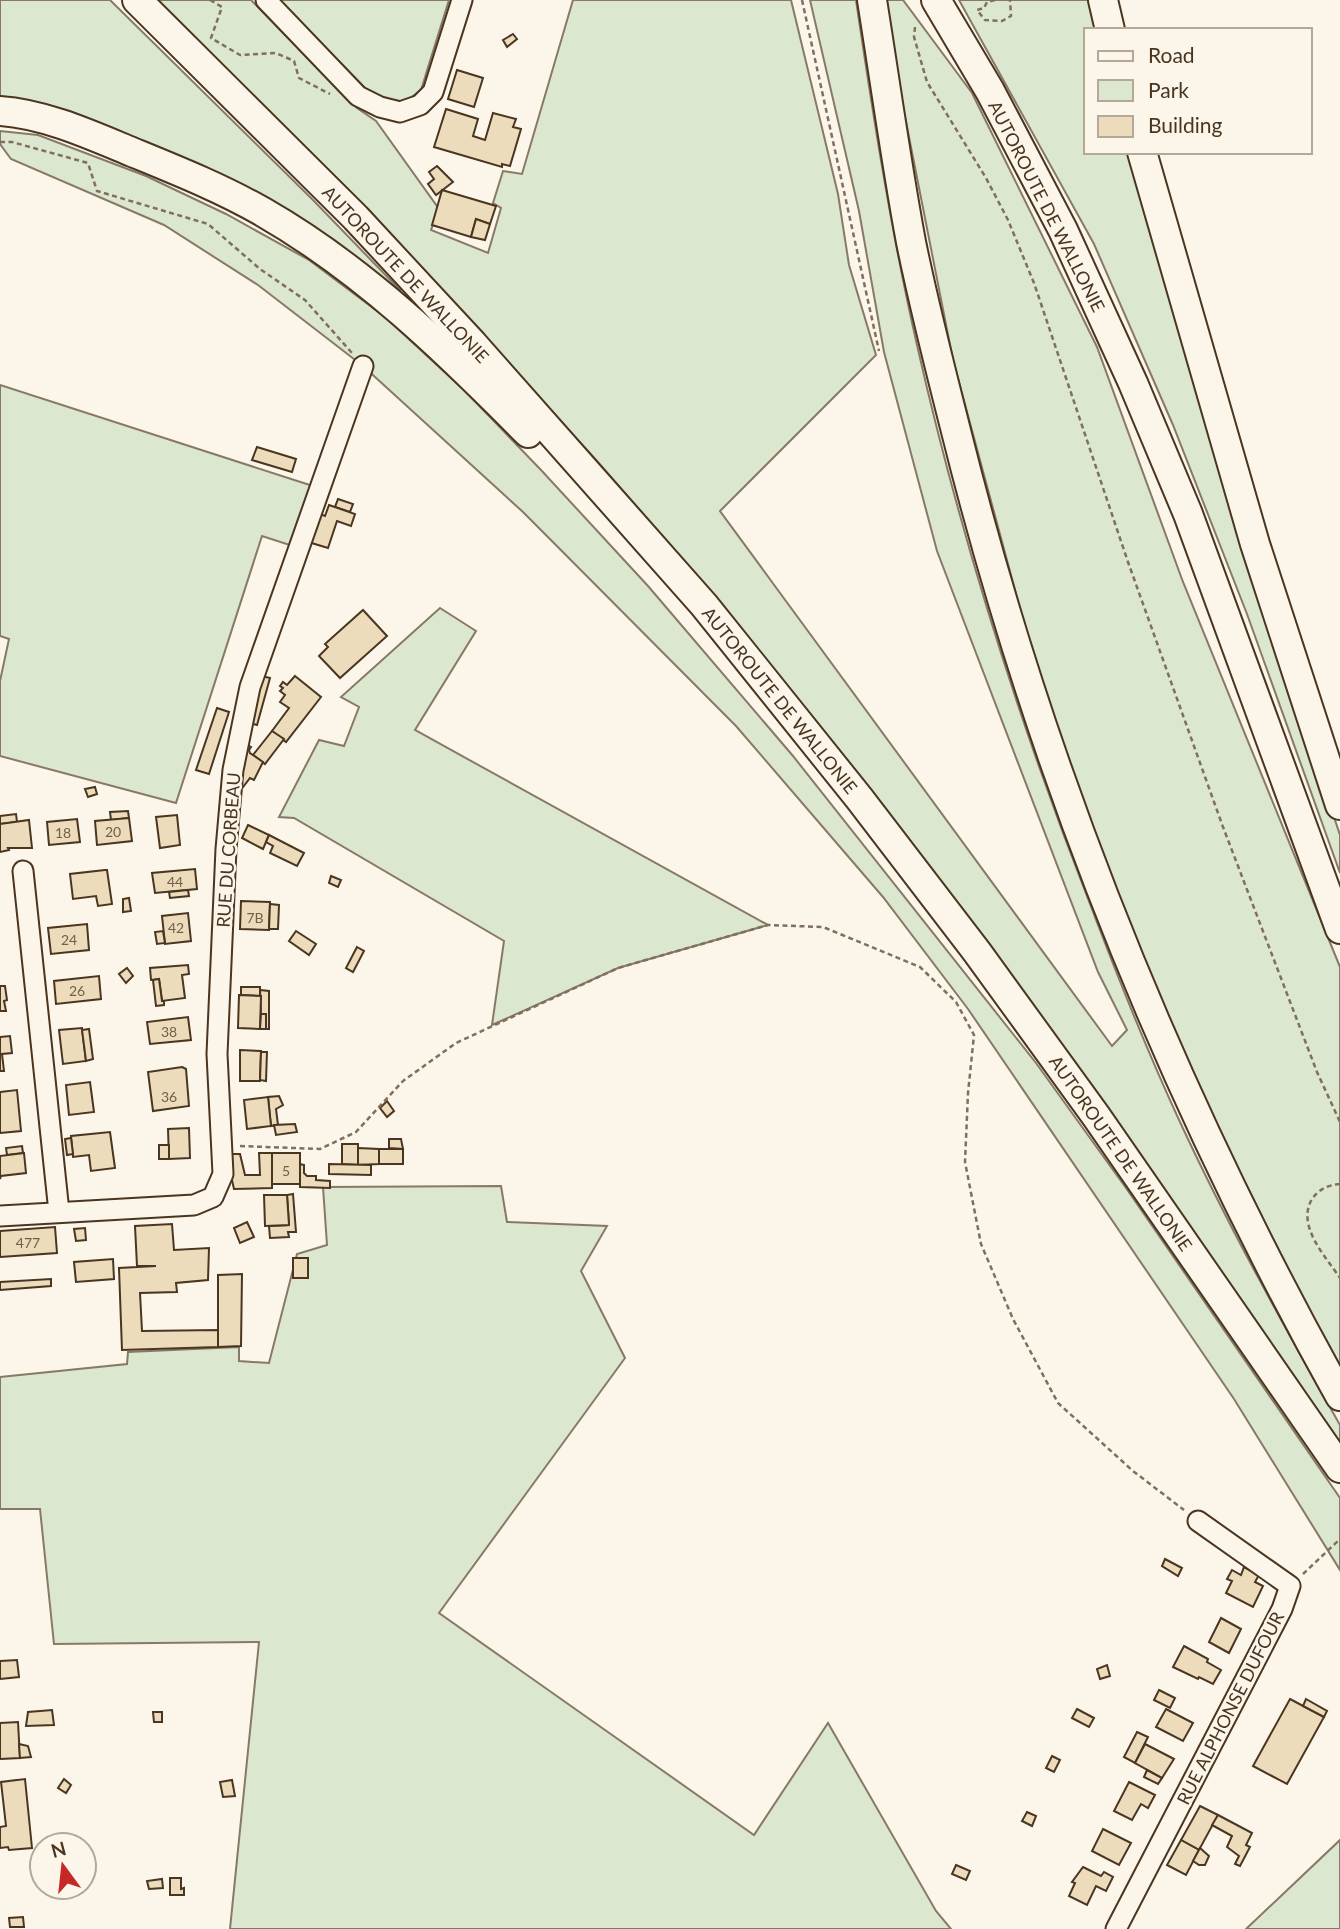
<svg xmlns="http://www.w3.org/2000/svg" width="1340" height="1929" viewBox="0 0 1340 1929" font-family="Lato,sans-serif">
	<rect width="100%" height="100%" fill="#fbf6e9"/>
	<g fill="#dce7d0" stroke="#887966" stroke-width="2">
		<polygon points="0,0 110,0 312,199 400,290 398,292 307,228 0,102"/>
		<path d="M156,0H251L357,108L376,121L439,209L431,230L488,253L501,208L493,203L503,171L522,174L573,0H791L838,194L849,265L876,355L720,511L1112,1046L1127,1030L1098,972L937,551L884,352L859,211L810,0H856C873,115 891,231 917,345C960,535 1019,722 1090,904C1118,978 1147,1051 1180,1122C1228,1226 1284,1326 1340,1425V1448L1080,1071L907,841L685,562L597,461L363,204Z"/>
		<polygon points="278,0 449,0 421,90 409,99 392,104 371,94"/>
		<polygon points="886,0 903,0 972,93 1097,347 1183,582 1340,967 1340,1370 1289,1278 1176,1044 1073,782 1025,627 953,360 894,61"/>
		<polygon points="959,0 1090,0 1097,30 1086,30 1086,152 1129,152 1190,369 1259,595 1340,835 1340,873 1247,614 1173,425 1094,244"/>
		<polygon points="0,131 38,135 146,176 226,214 309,260 385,317 463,389 541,470 648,586 793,756 1036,1063 1126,1188 1340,1498 1340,1570 1234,1399 968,1009 883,897 736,726 523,512 363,366 258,285 164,225 11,159 0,144"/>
		<polygon points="0,385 319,488 299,548 262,536 176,803 0,756 0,681 9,639 0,636"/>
		<polygon points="440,608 476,631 415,730 768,925 618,968 492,1025 504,941 294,818 279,817 319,740 344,746 359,707 341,697"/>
		<polygon points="501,1186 507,1222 607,1226 581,1271 625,1358 439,1613 754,1835 828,1723 936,1911 951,1929 230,1929 259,1642 54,1644 40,1509 0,1509 0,1377 127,1364 128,1352 239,1347 239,1361 269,1363 297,1254 327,1245 323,1187"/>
		<polygon points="1340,1840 1340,1929 1246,1929"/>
	</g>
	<g fill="#ecdcbc" stroke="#4a3520" stroke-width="2">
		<polygon points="513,34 517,39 507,47 503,40"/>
		<polygon points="457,70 483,78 474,107 448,99"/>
		<polygon points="446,109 478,119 473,136 485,140 493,113 516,119 513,127 521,129 510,166 502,164 502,167 434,147"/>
		<polygon points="437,166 453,182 436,195 428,184 434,179 429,172"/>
		<polygon points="442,190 496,206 490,224 476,219 471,237 432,225"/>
		<polygon points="476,219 490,224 485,240 471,237"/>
		<polygon points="257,447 296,459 292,472 252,460"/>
		<polygon points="338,499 353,504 350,512 335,507"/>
		<polygon points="329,505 355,514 351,526 337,521 328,548 305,541 315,512 325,516"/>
		<polygon points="363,610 387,636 340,678 319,656 328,647 325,644"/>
		<polygon points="257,675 270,678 257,725 243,721"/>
		<polygon points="295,676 321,697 286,742 272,731 289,708 280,702 285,695 280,691 283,688 280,686 283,682 287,685"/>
		<polygon points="217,708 229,712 209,774 196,770"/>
		<polygon points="272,731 284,739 265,764 253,755"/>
		<polygon points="241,741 251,747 249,750 250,753 263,762 254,780 250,778 243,787 235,780"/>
		<polygon points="95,787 97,794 88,797 85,789"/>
		<polygon points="128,811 129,818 111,820 110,812"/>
		<polygon points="16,814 17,822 0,824 0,816"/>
		<polygon points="177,815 180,845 160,848 156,817"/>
		<polygon points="129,818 132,841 97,845 95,821"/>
		<polygon points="77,819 80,842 49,845 47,822"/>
		<polygon points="29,820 32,848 8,848 9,850 0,852 0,824"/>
		<polygon points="248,825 269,835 263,849 242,838"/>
		<polygon points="269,835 304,853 297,866 270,853 273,846 266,842"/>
		<polygon points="195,869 197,889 155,893 152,873"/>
		<polygon points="105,870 107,870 112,904 98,906 96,896 73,899 70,874"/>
		<polygon points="331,876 341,880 338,887 329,883"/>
		<polygon points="188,890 189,896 170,898 169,892"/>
		<polygon points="129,898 131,911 123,912 123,899"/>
		<polygon points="241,901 270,902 269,930 240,929"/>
		<polygon points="270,904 279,905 278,929 269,929"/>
		<polygon points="188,913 191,941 165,944 162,916"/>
		<polygon points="87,924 89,950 51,954 48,928"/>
		<polygon points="163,931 165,943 157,944 155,932"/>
		<polygon points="296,931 316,944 309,955 289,941"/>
		<polygon points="357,947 364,951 353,972 346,968"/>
		<polygon points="188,965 189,974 182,975 185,998 162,1001 159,979 151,980 150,968"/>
		<polygon points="127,968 133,976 126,983 119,974"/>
		<polygon points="99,976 101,999 56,1004 54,981"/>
		<polygon points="159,979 162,1001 164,1001 164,1005 156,1006 153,980"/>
		<polygon points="0,986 5,986 7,1000 4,1001 6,1011 0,1011"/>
		<polygon points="241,987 260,987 260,996 241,995"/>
		<polygon points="260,990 269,991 269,1029 266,1029 266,1014 261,1014"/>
		<polygon points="239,995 261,996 260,1029 238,1028"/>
		<polygon points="261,1014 266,1014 266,1029 260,1029"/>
		<polygon points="188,1017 191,1040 150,1044 147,1022"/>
		<polygon points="82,1028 86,1061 63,1064 59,1030"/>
		<polygon points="89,1029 93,1059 86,1061 82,1030"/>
		<polygon points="10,1036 12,1053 2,1054 4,1071 0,1071 0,1037"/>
		<polygon points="240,1050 261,1051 260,1081 240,1081"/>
		<polygon points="261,1052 267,1052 266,1081 260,1080"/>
		<polygon points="182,1067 186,1069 189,1106 153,1111 148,1072"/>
		<polygon points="90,1082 94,1112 69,1115 66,1085"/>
		<polygon points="17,1090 21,1131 0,1133 0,1092"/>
		<polygon points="279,1096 283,1105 276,1109 278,1125 271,1126 268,1097"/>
		<polygon points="268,1097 271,1126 247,1129 244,1100"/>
		<polygon points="387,1101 394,1111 387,1117 380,1108"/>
		<polygon points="295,1124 297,1132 276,1135 274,1125"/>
		<polygon points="189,1128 190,1158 169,1159 168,1129"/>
		<polygon points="110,1132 115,1168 91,1171 89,1155 73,1157 71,1136"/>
		<polygon points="71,1138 73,1154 67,1155 65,1139"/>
		<polygon points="389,1139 401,1139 403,1149 389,1148"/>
		<polygon points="342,1144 358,1144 358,1165 342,1164"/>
		<rect x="159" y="1145" width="10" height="14"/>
		<polygon points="22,1146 23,1153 7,1155 6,1148"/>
		<polygon points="358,1148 379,1149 379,1164 358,1165"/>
		<rect x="379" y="1149" width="24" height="15"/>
		<polygon points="24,1153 26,1173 1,1176 0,1179 0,1156"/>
		<polygon points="259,1153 272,1153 272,1188 234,1189 226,1154 240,1154 245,1175 260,1175"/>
		<rect x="272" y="1153" width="28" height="31"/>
		<polygon points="300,1164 304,1165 304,1173 307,1176 316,1176 316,1180 330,1181 330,1188 300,1187"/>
		<polygon points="329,1164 371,1165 371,1175 329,1174"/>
		<polygon points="293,1194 296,1232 288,1232 289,1237 270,1238 269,1226 289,1225 287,1195"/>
		<polygon points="264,1195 287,1195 289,1225 265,1226"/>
		<polygon points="247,1222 254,1237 240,1243 234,1228"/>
		<polygon points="172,1224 174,1250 209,1248 208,1280 176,1283 177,1292 140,1293 142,1331 218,1330 218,1347 122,1350 119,1268 156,1266 137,1266 135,1226"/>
		<polygon points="55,1227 57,1253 0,1257 0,1231"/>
		<polygon points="85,1228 86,1240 76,1241 74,1229"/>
		<rect x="293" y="1258" width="15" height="20"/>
		<polygon points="113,1259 114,1279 76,1282 74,1262"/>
		<polygon points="242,1274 241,1346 218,1347 218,1275"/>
		<polygon points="51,1279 51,1286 0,1290 0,1282"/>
		<polygon points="1165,1559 1182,1568 1178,1576 1162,1566"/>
		<polygon points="1244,1567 1259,1575 1255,1582 1263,1586 1253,1607 1226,1593 1232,1581 1227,1579 1232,1570 1241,1575"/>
		<polygon points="1221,1618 1241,1629 1229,1653 1209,1642"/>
		<polygon points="1184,1646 1208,1659 1207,1662 1221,1670 1213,1684 1199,1677 1198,1679 1173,1667"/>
		<polygon points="17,1660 19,1677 0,1679 0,1661"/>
		<polygon points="1107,1665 1110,1676 1100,1679 1097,1669"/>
		<polygon points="1159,1690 1175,1698 1170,1708 1154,1700"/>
		<polygon points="1290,1699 1324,1717 1287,1784 1253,1766"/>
		<polygon points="1306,1699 1327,1711 1324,1717 1303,1706"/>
		<polygon points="1077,1709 1094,1718 1089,1727 1072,1718"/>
		<polygon points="1166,1709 1193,1723 1183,1741 1156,1727"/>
		<polygon points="52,1710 54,1725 26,1726 28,1712"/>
		<polygon points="153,1712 162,1712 162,1722 154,1722"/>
		<polygon points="18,1722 20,1758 0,1759 0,1723"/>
		<polygon points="1137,1732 1148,1737 1135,1763 1124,1757"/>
		<polygon points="19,1744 28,1746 31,1757 20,1758"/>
		<polygon points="1145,1744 1174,1759 1162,1778 1135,1763"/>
		<polygon points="1052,1756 1060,1760 1054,1772 1046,1768"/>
		<polygon points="1147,1770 1162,1778 1158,1784 1144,1777"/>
		<polygon points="25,1779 32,1848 9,1850 8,1847 0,1848 0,1827 6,1826 1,1782"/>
		<polygon points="64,1779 71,1785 66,1793 58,1788"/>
		<polygon points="232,1780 235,1796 223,1797 220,1782"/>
		<polygon points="1129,1782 1155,1795 1148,1808 1141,1804 1132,1820 1114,1811"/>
		<polygon points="1200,1806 1218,1815 1199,1850 1181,1840"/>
		<polygon points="1027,1812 1036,1816 1032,1826 1022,1821"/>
		<polygon points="1218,1815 1252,1833 1246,1845 1250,1847 1240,1866 1235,1864 1239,1856 1227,1847 1232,1836 1212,1825"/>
		<polygon points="1103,1829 1131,1843 1119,1865 1092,1851"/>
		<polygon points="1181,1840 1199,1850 1186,1875 1167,1865"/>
		<polygon points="1200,1848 1209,1856 1205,1865 1199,1865 1193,1861"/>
		<polygon points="956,1865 970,1871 966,1880 952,1874"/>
		<polygon points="1083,1867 1101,1876 1104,1872 1113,1877 1106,1891 1096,1886 1087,1905 1069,1896 1075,1883 1072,1882"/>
		<polygon points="170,1878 181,1878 181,1889 184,1888 184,1895 170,1895"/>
		<polygon points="162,1879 163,1888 149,1889 147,1881"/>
		<polygon points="23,1917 24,1927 10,1927 9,1918"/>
	</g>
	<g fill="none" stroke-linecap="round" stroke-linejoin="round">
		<g stroke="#4a3520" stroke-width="23">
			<g id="minor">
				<polyline points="266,0 358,96 380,107 400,112 420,105 433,92 462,0"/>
				<polyline points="23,871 59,1212"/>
				<polyline points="0,1216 194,1205 213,1197 223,1174 217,1054 226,849 233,770 250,687 363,366"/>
				<polyline points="1116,1929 1282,1609 1290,1586 1198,1521"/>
			</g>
		</g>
		<g stroke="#4a3520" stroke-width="32">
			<g id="highway">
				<polyline points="137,0 356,218 473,344 704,605 859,798 977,952 1096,1116 1340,1468"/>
				<path d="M872,0C885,81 896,162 911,242C924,306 940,368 956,431C1040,768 1170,1092 1340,1396"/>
				<polyline points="936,0 990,91 1063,230 1133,383 1188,514 1340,929"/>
				<polyline points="1103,0 1110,30"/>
				<path d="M0,111C45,114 91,135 132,152C176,170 221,188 263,212C364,270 447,351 528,433"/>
				<polyline points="1142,152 1255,544 1340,805"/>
			</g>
		</g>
		<g stroke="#7f6f5c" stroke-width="2.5" stroke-dasharray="5 3.5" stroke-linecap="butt">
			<polyline points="210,0 222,7 211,38 240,55 276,53 294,61 299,78 330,94"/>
			<polyline points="802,0 879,351"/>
			<polyline points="995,0 987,2 984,8 977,10 985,20 1002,21 1011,16 1010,0"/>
			<polyline points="915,27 914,37 927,82 986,178 1008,220 1034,283 1128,562 1223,827 1317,1072 1340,1122"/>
			<polyline points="0,142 12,142 88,163 97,191 208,224 260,269 305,300 352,353"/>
			<polyline points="240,1146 320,1149 356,1132 403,1081 456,1043 618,968 768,925 823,927 920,967 956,1002 974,1035 968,1093 965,1162 981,1244 1013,1319 1058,1403 1133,1471 1184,1510"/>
			<path d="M1340,1184C1328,1185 1319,1189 1312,1199C1296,1226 1326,1257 1340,1278"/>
			<polyline points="1303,1574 1340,1539"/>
		</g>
		<use href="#minor" stroke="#fbf6e9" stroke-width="19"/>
		<use href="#highway" stroke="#fbf6e9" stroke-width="28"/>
	</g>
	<g text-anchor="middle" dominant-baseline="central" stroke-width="5" stroke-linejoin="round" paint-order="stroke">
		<g font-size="14" fill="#725f47">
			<text x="113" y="831">20</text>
			<text x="63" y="832">18</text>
			<text x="175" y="881">44</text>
			<text x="255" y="917">7B</text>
			<text x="176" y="927">42</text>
			<text x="69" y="939">24</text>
			<text x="77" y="990">26</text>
			<text x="169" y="1031">38</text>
			<text x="169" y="1096">36</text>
			<text x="286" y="1170">5</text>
			<text x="28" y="1242">477</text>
		</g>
		<g font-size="18" fill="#4a3520" stroke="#fbf6e9">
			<text transform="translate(1047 206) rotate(63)">AUTOROUTE DE WALLONIE</text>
			<text transform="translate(406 274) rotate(47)">AUTOROUTE DE WALLONIE</text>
			<text transform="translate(780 700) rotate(51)">AUTOROUTE DE WALLONIE</text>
			<text transform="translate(228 850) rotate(-86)">RUE DU CORBEAU</text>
			<text transform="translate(1121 1153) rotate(55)">AUTOROUTE DE WALLONIE</text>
			<text transform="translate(1230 1708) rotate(-63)">RUE ALPHONSE DUFOUR</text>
		</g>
	</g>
	<rect x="1084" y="28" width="228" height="126" fill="#fbf6e9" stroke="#b4a999" stroke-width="2"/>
	<rect x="1098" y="51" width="35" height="10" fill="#fbf6e9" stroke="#b4a999" stroke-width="2"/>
	<text x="1148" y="63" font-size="21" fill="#4a3520">Road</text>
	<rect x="1098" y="80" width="35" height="21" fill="#dce7d0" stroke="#b4a999" stroke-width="2"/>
	<text x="1148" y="98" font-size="21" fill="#4a3520">Park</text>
	<rect x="1098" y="116" width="35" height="21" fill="#ecdcbc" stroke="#b4a999" stroke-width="2"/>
	<text x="1148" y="133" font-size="21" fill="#4a3520">Building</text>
	<g transform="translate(63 1866) rotate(345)"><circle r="33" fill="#fbf6e9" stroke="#b4a999" stroke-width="2"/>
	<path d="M0-5L12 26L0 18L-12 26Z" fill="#c62828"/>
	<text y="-10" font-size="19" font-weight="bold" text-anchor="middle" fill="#4a3520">N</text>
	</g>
</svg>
